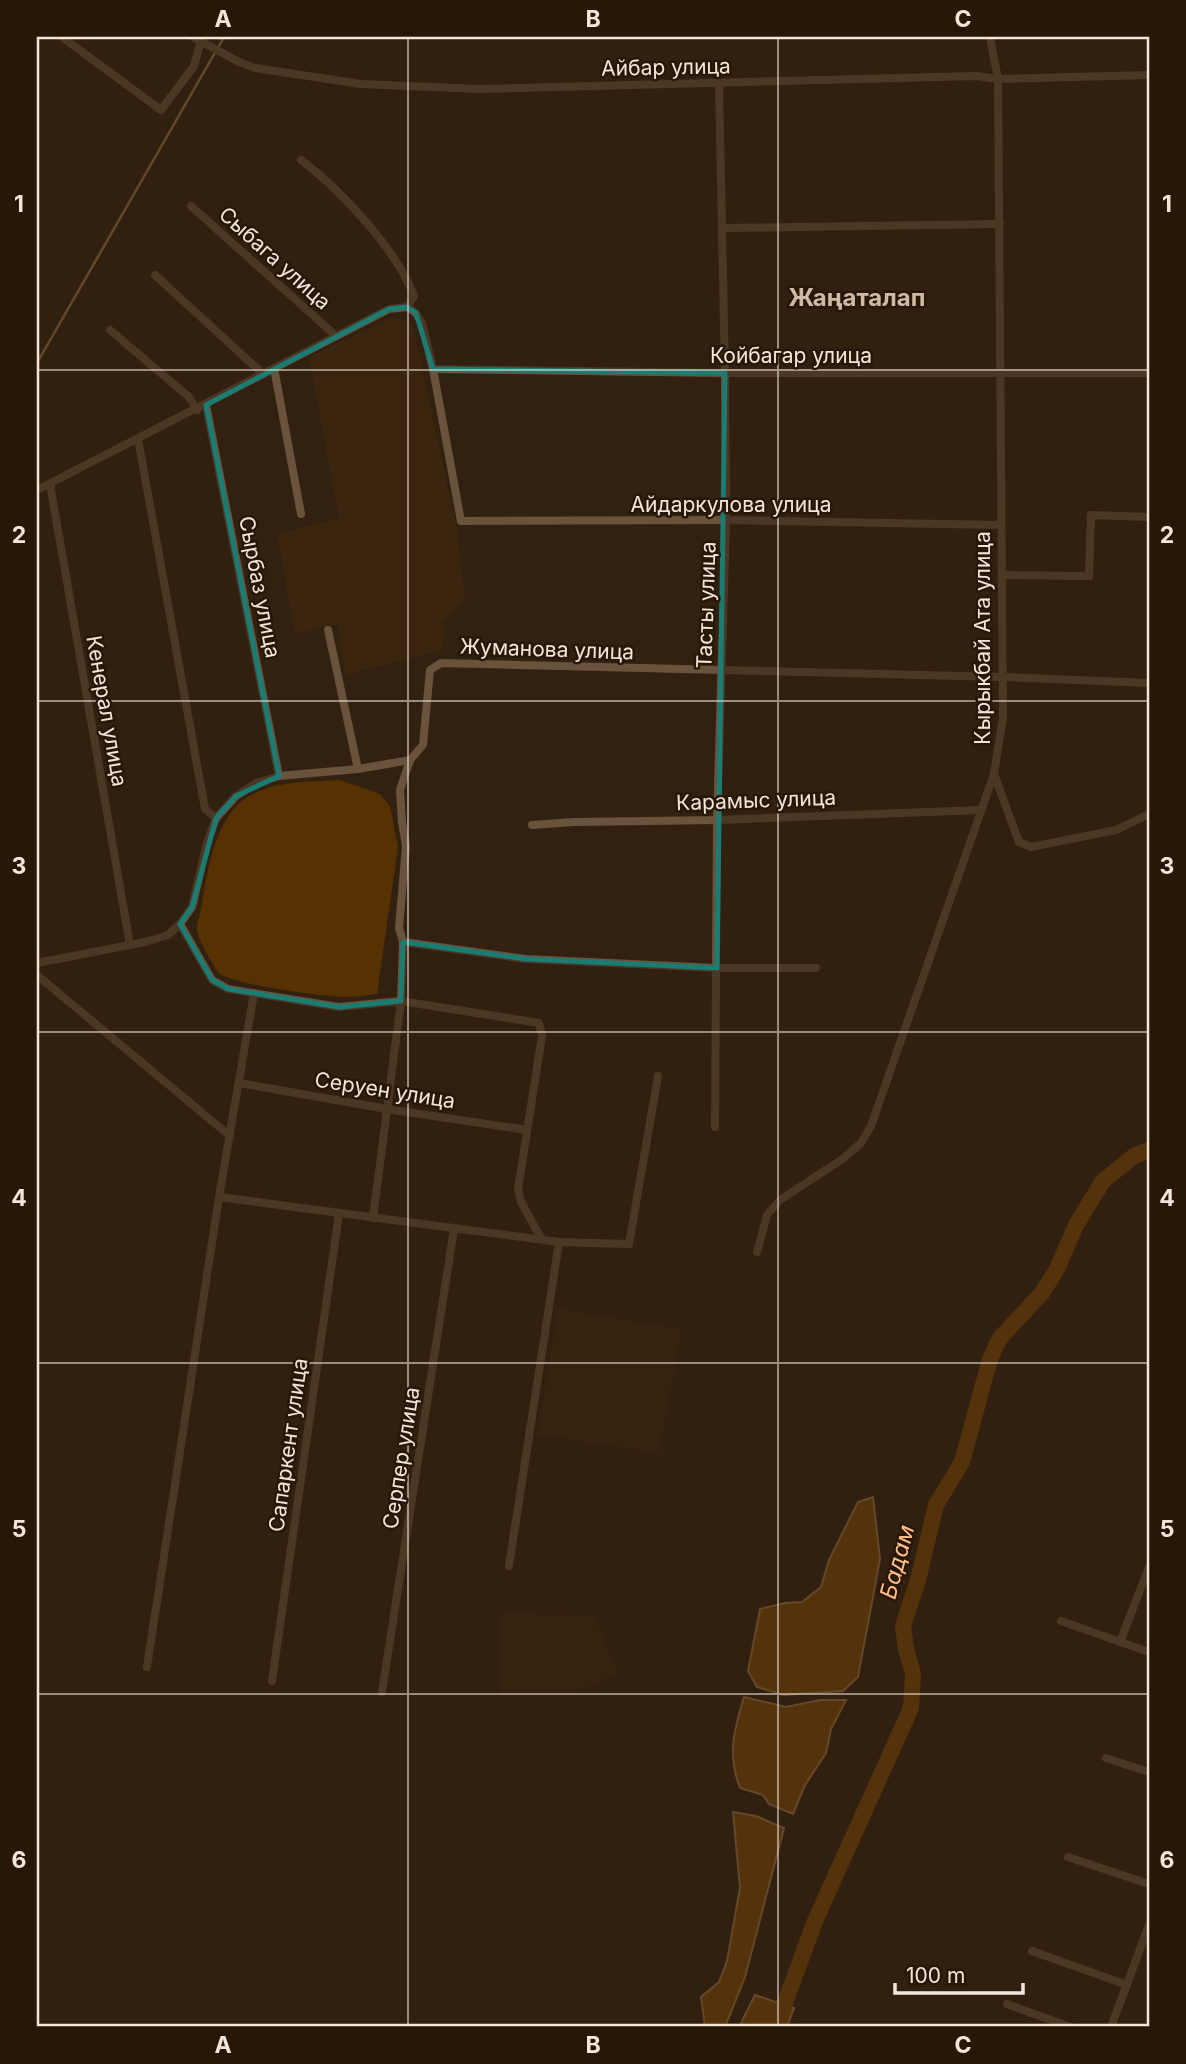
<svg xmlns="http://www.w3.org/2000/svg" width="1186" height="2064" viewBox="0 0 1186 2064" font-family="Inter,sans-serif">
	<rect width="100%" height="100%" fill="#322110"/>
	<g fill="#3b250e">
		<polygon points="391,318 403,319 413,326 457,530 465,601 444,620 443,650 345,675 338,624 295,634 277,534 339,518 309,357"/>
		<polygon points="558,1309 682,1329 659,1453 537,1434"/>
		<polygon points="500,1613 594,1616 618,1673 567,1697 499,1693"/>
	</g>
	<path fill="#573101" d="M340,780L380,794L390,806L398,847L377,994C366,995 355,997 345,997C326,997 230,984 219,973C213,966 198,939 197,930C196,924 200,915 201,909C207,874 213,825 242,801C269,780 308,782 340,780Z"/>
	<g fill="#7e4a08" stroke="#a17947" stroke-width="2">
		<polygon points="873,1497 880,1559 858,1677 843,1691 784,1695 757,1687 748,1671 760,1609 785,1603 802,1602 821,1587 829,1560 858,1502"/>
		<path d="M744,1697L786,1707L820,1700H846L831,1729L826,1753L805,1785L793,1814L769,1804L763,1795L740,1788C727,1754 734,1730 744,1697Z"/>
		<polygon points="733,1812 756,1816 784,1828 745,1977 725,2027 705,2027 701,1997 719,1982 727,1961 740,1888"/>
		<polygon points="755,1995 794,2008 787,2027 739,2027"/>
	</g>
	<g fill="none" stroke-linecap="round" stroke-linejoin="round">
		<polyline stroke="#a17947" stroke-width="2.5" points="37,363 224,37"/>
		<polyline stroke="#7e4a08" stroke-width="16" points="776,2027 815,1921 911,1708 913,1674 906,1649 903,1626 918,1580 936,1505 962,1462 990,1359 1000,1338 1042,1293 1057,1269 1076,1225 1103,1181 1134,1156 1149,1150"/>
		<g stroke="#6a533d" stroke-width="8">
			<polyline points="62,37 161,110 194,66 202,37"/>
			<polyline points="193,37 239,62 255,68 361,84 479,89 976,76 998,79 1149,75"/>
			<path d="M301,160C340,189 397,250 414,296L407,307L416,313L422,323L433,369L461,521L726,520L1000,525"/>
			<polyline points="191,206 336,336"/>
			<polyline points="722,228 1000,224"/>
			<polyline points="155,275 263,374"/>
			<polyline points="110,330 189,397 197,410"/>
			<polyline points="274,368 301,514"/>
			<polyline points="433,369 725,373 1149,373"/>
			<polyline points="206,405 279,776"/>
			<polyline points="138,439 205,809 216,818"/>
			<polyline points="50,484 130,945"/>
			<polyline points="37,490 389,309 407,307"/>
			<polyline points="1002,575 1089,576 1091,515 1149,517"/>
			<polyline points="328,630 358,769"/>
			<polyline points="994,774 1019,842 1031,847 1116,830 1149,814"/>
			<polyline points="532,825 574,822 717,820 981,810"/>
			<polyline points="180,924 212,980 228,989 339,1007 401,1001 539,1023 542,1036 518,1189 521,1202 541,1238"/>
			<polyline points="403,942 526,959 717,968 816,968"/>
			<polyline points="37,963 145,942 168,935 180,924 192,907 207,843 216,818 236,796 256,783 279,776 358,769 410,760 423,745 430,670 441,663 1003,677 1149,683"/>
			<polyline points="37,975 230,1136"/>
			<polyline points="239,1083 387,1109 527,1130"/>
			<polyline points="715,1127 717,820 726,520 725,373 719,84"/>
			<polyline points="219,1197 559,1242 629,1244 658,1076"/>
			<polyline points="373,1218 401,1001 403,942 399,928 406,846 402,822 400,790 410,760"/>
			<polyline points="757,1252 767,1215 780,1200 844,1158 861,1143 871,1126 994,774 1003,717 998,79 990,37"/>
			<polyline points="509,1566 559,1242"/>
			<polyline points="1061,1621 1149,1652"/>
			<polyline points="1120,1642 1149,1567"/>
			<polyline points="147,1667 219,1197 254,993"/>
			<polyline points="272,1681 339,1214"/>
			<polyline points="382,1692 454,1229"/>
			<polyline points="1106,1758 1149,1772"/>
			<polyline points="1068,1857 1149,1884"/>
			<polyline points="1032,1951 1127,1985"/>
			<polyline points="1007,2004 1070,2027"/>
			<polyline points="1111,2027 1149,1925"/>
		</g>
	</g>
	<path d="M0 0H1186V2064H0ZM407,307L416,313L433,369L725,373L717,968L526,959L403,942L401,1001L339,1007L228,989L212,980L180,924L192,907L216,818L236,796L279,776L206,405L389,309Z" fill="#322110" fill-opacity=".55" fill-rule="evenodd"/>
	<path fill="none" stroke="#1a7c73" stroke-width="5" stroke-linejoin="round" d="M407,307L416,313L433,369L725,373L717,968L526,959L403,942L401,1001L339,1007L228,989L212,980L180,924L192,907L216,818L236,796L279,776L206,405L389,309Z"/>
	<path fill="none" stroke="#f2e6db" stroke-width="2" stroke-opacity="0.55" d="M408,37V2027M778,37V2027M37,370H1149M37,701H1149M37,1032H1149M37,1363H1149M37,1694H1149"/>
	<g text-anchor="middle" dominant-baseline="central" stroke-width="5" stroke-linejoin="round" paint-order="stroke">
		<g font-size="21" fill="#f2e6db" stroke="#281707">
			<text transform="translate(666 67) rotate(-1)">Айбар улица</text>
			<text transform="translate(275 258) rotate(42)">Сыбага улица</text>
			<text x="791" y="355">Койбагар улица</text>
			<text x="731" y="504">Айдаркулова улица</text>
			<text transform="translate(260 587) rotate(79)">Сырбаз улица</text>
			<text transform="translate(706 605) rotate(-88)">Тасты улица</text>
			<text transform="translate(982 638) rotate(-90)">Кырыкбай Ата улица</text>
			<text transform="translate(547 649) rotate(2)">Жуманова улица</text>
			<text transform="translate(107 711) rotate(80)">Кенерал улица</text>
			<text transform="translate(756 800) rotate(-2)">Карамыс улица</text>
			<text transform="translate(385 1090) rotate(9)">Серуен улица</text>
			<text transform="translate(288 1445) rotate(-82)">Сапаркент улица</text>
			<text transform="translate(401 1458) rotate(-81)">Серпер улица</text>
		</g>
		<g font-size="23" font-style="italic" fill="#fdbf84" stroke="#281707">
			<text transform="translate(897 1562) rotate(-75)">Бадам</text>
		</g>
		<g font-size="24" font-weight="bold" fill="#d1baa5" stroke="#281707">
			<text x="857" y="297">Жаңаталап</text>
		</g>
	</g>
	<rect width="1186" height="2064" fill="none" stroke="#281707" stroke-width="77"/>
	<path d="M895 1983v10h128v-10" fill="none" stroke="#f2e6db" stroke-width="3.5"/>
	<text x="906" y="1983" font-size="21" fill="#f2e6db" stroke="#281707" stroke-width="5" paint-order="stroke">100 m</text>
	<rect x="38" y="38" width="1110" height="1987" fill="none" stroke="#f2e6db" stroke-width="2.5"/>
	<g font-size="23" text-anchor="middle" font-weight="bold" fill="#f2e6db">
		<text x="223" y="27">A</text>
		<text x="593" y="27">B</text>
		<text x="963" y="27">C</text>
		<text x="19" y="212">1</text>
		<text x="1167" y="212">1</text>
		<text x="19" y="543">2</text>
		<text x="1167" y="543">2</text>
		<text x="19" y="874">3</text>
		<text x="1167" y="874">3</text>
		<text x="19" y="1206">4</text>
		<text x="1167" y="1206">4</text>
		<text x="19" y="1537">5</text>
		<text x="1167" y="1537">5</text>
		<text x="19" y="1868">6</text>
		<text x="1167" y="1868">6</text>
		<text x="223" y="2053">A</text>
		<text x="593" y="2053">B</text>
		<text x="963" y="2053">C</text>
	</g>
</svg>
